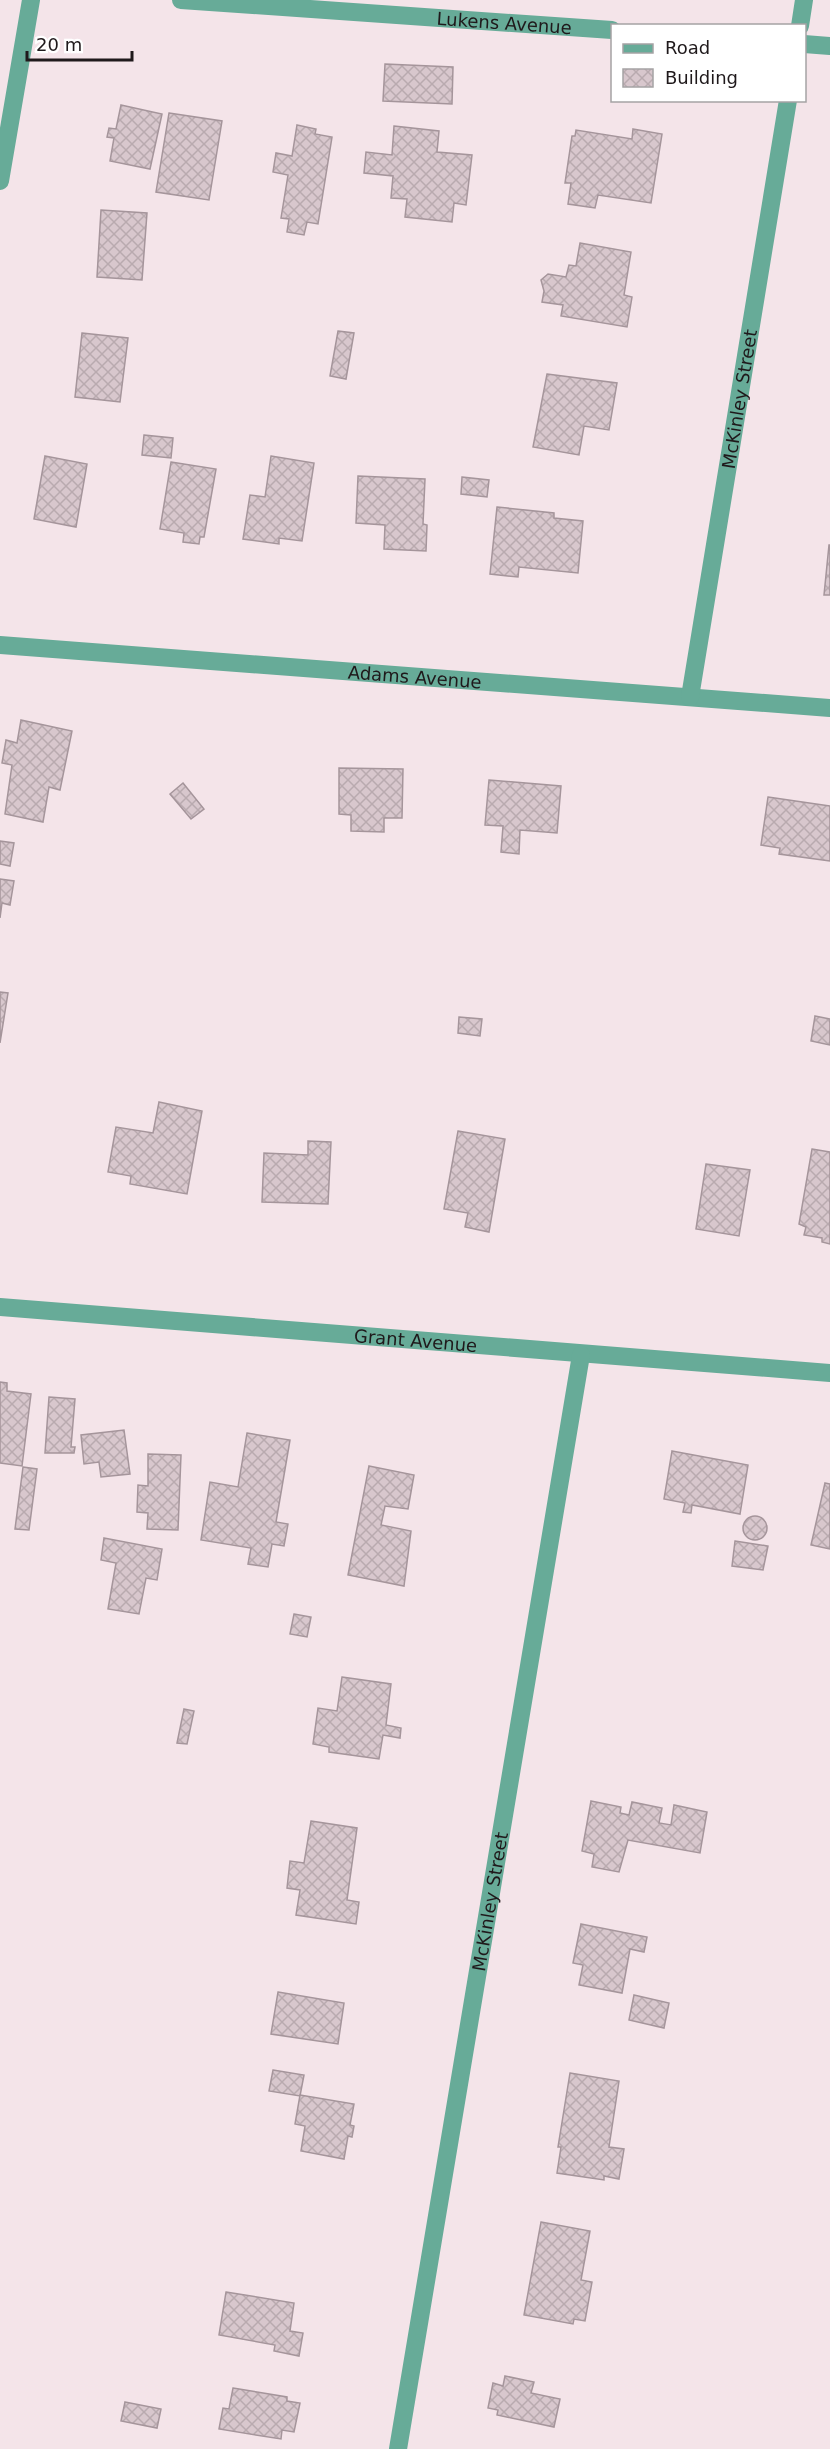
<svg xmlns="http://www.w3.org/2000/svg" width="830" height="2449" viewBox="0 0 830 2449" font-family="'DejaVu Sans',sans-serif">
	<defs>
		<pattern id="building-cross-hatch" width="8" height="8" patternUnits="userSpaceOnUse" patternTransform="scale(1.5)"><rect width="8" height="8" fill="#d8c7cd"/><path d="M0 0l8 8M0 8l8-8" fill="none" stroke="#b9aaaf"/></pattern>
	</defs>
	<rect width="100%" height="100%" fill="#f4e4e9"/>
	<g fill="url(#building-cross-hatch)" stroke="#a5959b" stroke-width="1.5">
		<polygon points="385,64 453,67 452,104 383,101"/>
		<polygon points="121,105 162,114 150,169 110,161 114,138 107,137 109,128 116,129"/>
		<polygon points="169,113 222,121 209,200 156,192"/>
		<polygon points="297,125 316,129 315,134 332,137 318,224 307,222 304,235 287,232 289,219 281,218 288,175 273,172 276,153 292,156"/>
		<polygon points="394,126 439,131 437,152 472,155 466,205 454,203 452,222 405,217 407,199 391,198 393,176 364,173 366,152 392,155"/>
		<polygon points="633,129 662,134 651,203 598,195 595,208 568,204 571,183 565,183 572,136 575,136 576,130 632,139"/>
		<polygon points="101,210 147,213 142,280 97,277"/>
		<polygon points="580,243 631,252 624,295 632,297 627,327 561,316 563,305 542,302 544,291 541,280 548,274 566,277 569,265 576,266"/>
		<polygon points="338,331 354,333 346,379 330,376"/>
		<polygon points="82,333 128,338 120,402 75,397"/>
		<polygon points="547,374 617,383 609,430 584,426 579,455 533,447"/>
		<polygon points="144,435 173,438 171,458 142,455"/>
		<polygon points="45,456 87,464 76,527 34,519"/>
		<polygon points="271,456 314,463 302,541 279,538 279,544 243,539 250,495 265,497"/>
		<polygon points="171,462 216,469 204,537 200,537 199,544 183,542 184,533 160,529"/>
		<polygon points="358,476 425,479 423,524 427,525 426,551 384,549 385,525 356,523"/>
		<polygon points="462,477 489,480 487,497 461,494"/>
		<polygon points="497,507 554,513 554,518 583,521 578,573 519,567 518,577 490,574"/>
		<polygon points="829,545 830,545 830,595 824,595"/>
		<polygon points="21,720 72,731 60,790 49,787 43,822 5,814 12,765 2,763 6,740 17,743"/>
		<polygon points="339,768 403,769 402,818 384,818 384,832 351,831 351,815 339,814"/>
		<polygon points="489,780 561,786 557,833 520,830 519,854 501,852 503,826 485,825"/>
		<polygon points="183,783 204,809 191,819 170,794"/>
		<polygon points="768,797 830,806 830,861 779,854 780,848 761,845"/>
		<polygon points="0,841 14,843 10,866 0,864"/>
		<polygon points="0,879 14,881 10,905 2,903 0,918"/>
		<polygon points="0,992 8,993 0,1043"/>
		<polygon points="815,1016 830,1019 830,1045 811,1041"/>
		<polygon points="459,1017 482,1019 480,1036 458,1033"/>
		<polygon points="159,1102 202,1111 187,1194 130,1184 131,1176 108,1172 116,1127 153,1133"/>
		<polygon points="458,1131 505,1139 489,1232 465,1227 468,1213 444,1209"/>
		<polygon points="308,1141 331,1142 328,1204 262,1202 264,1153 308,1155"/>
		<polygon points="812,1149 830,1152 830,1244 822,1242 822,1238 804,1235 806,1227 799,1224"/>
		<polygon points="706,1164 750,1170 739,1236 696,1229"/>
		<polygon points="0,1382 7,1383 7,1391 31,1394 22,1466 0,1463"/>
		<polygon points="49,1397 75,1399 71,1447 75,1447 74,1453 45,1453"/>
		<polygon points="124,1430 130,1474 101,1477 99,1462 84,1464 81,1435"/>
		<polygon points="247,1433 290,1440 276,1522 288,1524 284,1546 272,1544 268,1567 248,1564 251,1548 201,1540 210,1482 238,1487"/>
		<polygon points="672,1451 748,1465 740,1514 692,1505 691,1513 683,1512 685,1503 664,1499"/>
		<polygon points="148,1454 181,1455 178,1530 147,1529 148,1513 137,1512 138,1485 148,1486"/>
		<polygon points="369,1466 414,1475 408,1509 385,1506 381,1525 411,1531 404,1586 348,1575"/>
		<polygon points="23,1467 37,1469 29,1530 15,1529"/>
		<polygon points="825,1483 830,1484 830,1549 811,1545"/>
		<circle cx="755" cy="1528" r="12"/>
		<polygon points="104,1538 162,1549 157,1580 146,1578 139,1614 108,1609 116,1563 101,1560"/>
		<polygon points="735,1541 768,1546 763,1570 732,1566"/>
		<polygon points="294,1614 311,1617 307,1637 290,1634"/>
		<polygon points="342,1677 391,1684 386,1725 401,1728 400,1738 383,1735 379,1759 329,1752 329,1747 313,1744 318,1708 337,1711"/>
		<polygon points="184,1709 194,1711 187,1744 177,1743"/>
		<polygon points="591,1801 621,1807 620,1813 629,1815 632,1802 662,1808 659,1823 671,1825 674,1805 707,1812 700,1853 628,1840 619,1872 592,1867 594,1854 582,1851"/>
		<polygon points="311,1821 357,1828 347,1900 359,1902 356,1924 296,1915 300,1890 287,1888 290,1861 304,1863"/>
		<polygon points="581,1924 647,1937 644,1952 630,1949 622,1993 579,1985 583,1965 573,1963"/>
		<polygon points="278,1992 344,2003 338,2044 271,2034"/>
		<polygon points="634,1995 669,2003 664,2028 629,2020"/>
		<polygon points="273,2070 304,2075 300,2096 269,2091"/>
		<polygon points="570,2073 619,2081 609,2147 624,2149 619,2179 604,2176 604,2180 557,2173 561,2147 558,2147"/>
		<polygon points="300,2095 354,2104 350,2125 354,2126 352,2137 348,2136 344,2159 301,2151 305,2126 295,2124"/>
		<polygon points="541,2222 590,2231 581,2280 592,2282 585,2321 574,2319 573,2324 524,2315"/>
		<polygon points="226,2292 294,2303 290,2331 303,2333 299,2356 274,2351 275,2345 219,2335"/>
		<polygon points="505,2376 534,2382 531,2393 560,2399 554,2427 497,2415 498,2410 488,2408 493,2383 503,2386"/>
		<polygon points="233,2388 287,2397 287,2401 300,2403 294,2432 282,2430 281,2439 219,2429 223,2408 229,2409"/>
		<polygon points="125,2402 161,2409 157,2428 121,2421"/>
	</g>
	<g fill="none" stroke-linecap="round" stroke-linejoin="round">
		<g stroke="#67ab98" stroke-width="18">
			<path id="s1" d="M181,0L612,30"/>
			<polyline points="800,26 804,0"/>
			<polyline points="804,44 830,46"/>
			<polyline points="0,181 31,0"/>
			<path id="s2" d="M0,645L830,708"/>
			<path id="s3" d="M690,697L788,100"/>
			<path id="s4" d="M0,1307C277,1327 553,1353 830,1373"/>
			<path id="s5" d="M398,2449L581,1355"/>
		</g>
	</g>
	<g text-anchor="middle" dominant-baseline="central" stroke-width="6" stroke-linejoin="round" paint-order="stroke">
		<g font-size="18" fill="#1f191b" stroke="#fff">
			<text stroke="none"><textPath href="#s1" startOffset="324">Lukens Avenue</textPath></text>
			<text stroke="none"><textPath href="#s3" startOffset="302">McKinley Street</textPath></text>
			<text stroke="none"><textPath href="#s2" startOffset="416">Adams Avenue</textPath></text>
			<text stroke="none"><textPath href="#s4" startOffset="417">Grant Avenue</textPath></text>
			<text stroke="none"><textPath href="#s5" startOffset="555">McKinley Street</textPath></text>
		</g>
	</g>
	<rect x="611" y="24" width="195" height="78" fill="#ffffff" stroke="#a5a3a4" stroke-width="1.5"/>
	<rect x="623" y="44" width="30" height="9" fill="#67ab98" stroke="#a5a3a4" stroke-width="1.5"/>
	<text x="665" y="54" font-size="18" fill="#1f191b">Road</text>
	<rect x="623" y="69" width="30" height="18" fill="url(#building-cross-hatch)" stroke="#a5a3a4" stroke-width="1.5"/>
	<text x="665" y="84" font-size="18" fill="#1f191b">Building</text>
	<path d="M27 51v9h105v-9" fill="none" stroke="#1f191b" stroke-width="3"/>
	<text x="36" y="51" font-size="18" fill="#1f191b" stroke="#ffffff" stroke-width="4.5" paint-order="stroke">20 m</text>
</svg>
